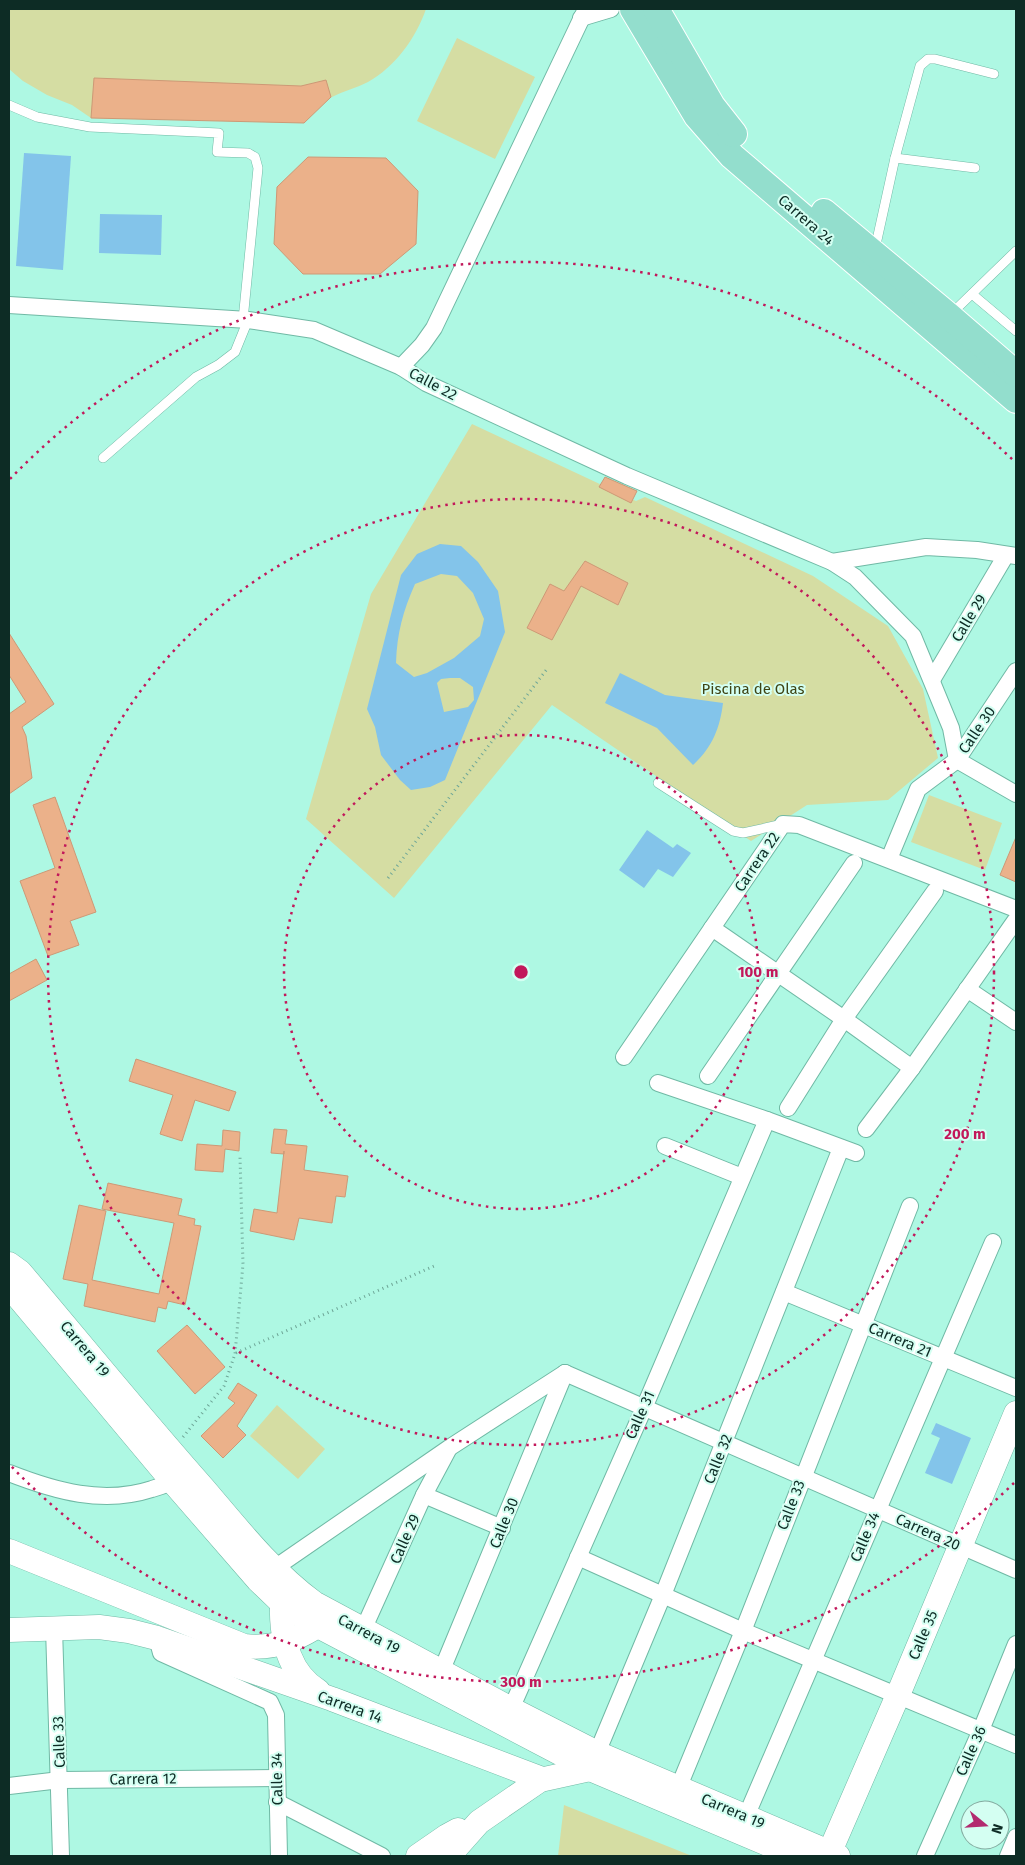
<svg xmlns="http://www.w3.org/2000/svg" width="1025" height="1865" viewBox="0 0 1025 1865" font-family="'Fira Sans',sans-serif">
	<rect width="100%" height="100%" fill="#aef8e3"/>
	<g fill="#d5dda3">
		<path d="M9,9H426C416,38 395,67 368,82C357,88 343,91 332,97C322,103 313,115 304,123L91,118L72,105L47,95L23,81L9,69Z"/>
		<polygon points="457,38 535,77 495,159 417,121"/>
		<polygon points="472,424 636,501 645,497 813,576 888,626 923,689 938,758 888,800 807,805 751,841 552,705 394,898 306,819 371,594"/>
		<polygon points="929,795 1002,823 985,870 911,842"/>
		<polygon points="277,1405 325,1449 298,1479 250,1436"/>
		<polygon points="564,1805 692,1856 558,1856"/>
	</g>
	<g fill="#83c4ea" fill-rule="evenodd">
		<polygon points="24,153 71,156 63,270 16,266"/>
		<polygon points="100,214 162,215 161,255 99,253"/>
		<path d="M440,544L461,546L478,562L498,591L505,632L445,780L430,787L411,790L400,780L381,755L375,727L367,709L401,575L417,554ZM441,574L457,576L473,593L484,619L480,636L454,658L427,673L414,677L396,663C397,633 403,611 415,584ZM450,678H460L473,687L474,700L468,707L444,712L437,683L441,679Z"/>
		<path d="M620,673L665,695L723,703C720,728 712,748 693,765L657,728L605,703Z"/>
		<polygon points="647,830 673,848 677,844 691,853 673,877 658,869 644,888 619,870"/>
		<polygon points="936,1423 971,1438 952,1484 925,1473 940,1438 931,1434"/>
	</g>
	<g fill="#ebb18a" stroke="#cd9976">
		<polygon points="94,78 301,86 326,80 331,97 304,123 91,118"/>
		<polygon points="308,157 386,158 418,191 416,244 380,274 303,274 274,244 277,187"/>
		<polygon points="605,477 637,491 631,503 599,487"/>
		<polygon points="585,561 628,583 618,605 581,586 552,640 527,628 550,584 564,591"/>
		<polygon points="9,633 54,704 22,727 26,736 32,778 9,794 9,714 26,702 9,675"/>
		<polygon points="55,797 96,912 70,921 79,945 48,956 20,881 55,868 33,805"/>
		<polygon points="1016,837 1016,882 1000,875"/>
		<polygon points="36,959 47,980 9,1001 9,974"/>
		<polygon points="136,1059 236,1092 229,1111 195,1100 182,1141 160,1134 173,1095 129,1081"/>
		<polygon points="274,1129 287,1130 285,1144 307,1146 304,1170 348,1176 345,1197 336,1196 332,1223 299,1218 294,1240 250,1231 254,1209 277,1213 284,1151 284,1154 271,1153"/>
		<polygon points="223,1130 240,1132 239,1151 225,1149 223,1172 195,1170 197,1144 222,1146"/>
		<polygon points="108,1183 182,1199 178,1215 195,1219 194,1225 201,1226 185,1305 168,1301 166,1309 158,1307 155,1322 84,1306 88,1284 63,1279 79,1205 106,1211 92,1280 159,1294 174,1223 102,1209"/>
		<polygon points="187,1325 225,1367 195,1394 157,1351"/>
		<polygon points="238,1383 257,1395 237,1426 246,1435 223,1458 201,1436 235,1403 228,1398"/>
	</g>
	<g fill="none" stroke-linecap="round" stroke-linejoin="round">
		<g stroke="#70b9a5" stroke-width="10">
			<g id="lane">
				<polyline points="9,105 37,117 90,127 219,133 217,152 248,153 255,157 258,168 243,320"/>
				<polyline points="895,158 975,168"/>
				<polyline points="875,249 895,158 920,66 928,59 935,59 994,74"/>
				<polyline points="972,294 1016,331"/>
				<polyline points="950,315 1016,251"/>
				<polyline points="103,458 196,377 218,365 235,352 248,320"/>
				<polyline points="658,783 733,831 743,833 783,824"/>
			</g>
		</g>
		<g stroke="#70b9a5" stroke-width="18">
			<g id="street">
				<polyline points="581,18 611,9"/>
				<polyline points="9,305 248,320 314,330 401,367 426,383 627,476 832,562 855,577 913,636 951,728 957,760"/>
				<polyline points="401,367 422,345 434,328 586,9"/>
				<polyline points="832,562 926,547 977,550 1016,556"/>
				<polyline points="932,680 1006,555"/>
				<polyline points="957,760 1016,794"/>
				<polyline points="889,859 918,789 957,760 1016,671"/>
				<polyline points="712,928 844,1019 912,1068"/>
				<polyline points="967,989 1016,1022"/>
				<polyline points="624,1057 783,824 799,825 1016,909"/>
				<polyline points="708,1076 854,863"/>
				<polyline points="658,1083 767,1120 856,1153"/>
				<polyline points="788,1108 844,1019 935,891"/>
				<polyline points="866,1129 912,1068 1015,921"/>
				<polyline points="665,1146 742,1177"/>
				<polyline points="784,1292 1016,1388"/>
				<polyline points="565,1373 1016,1570"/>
				<path d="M9,1473C55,1491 103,1505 152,1489C162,1486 172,1483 181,1477"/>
				<polyline points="424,1495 502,1528"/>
				<polyline points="578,1557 743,1631 1016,1745"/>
				<polyline points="266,1574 449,1448 565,1373"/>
				<polyline points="54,1628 61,1856"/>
				<polyline points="363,1630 424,1495 448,1450"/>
				<polyline points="157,1638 161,1653 270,1702 276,1715 279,1856"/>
				<polyline points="441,1672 565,1373"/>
				<polyline points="511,1709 644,1408 767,1120"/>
				<polyline points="597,1753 663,1595 841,1148"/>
				<polyline points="9,1786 60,1780 277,1778"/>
				<polyline points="675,1796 743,1631 910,1206"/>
				<polyline points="277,1802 382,1856"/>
				<polyline points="742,1826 993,1242"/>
				<polyline points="925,1856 981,1730 1016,1644"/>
				<polyline points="1008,1856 1016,1837"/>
			</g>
		</g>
		<g stroke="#70b9a5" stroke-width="25">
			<g id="secondary">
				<path d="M9,1264L20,1272C81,1344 141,1418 204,1489C238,1529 271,1571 314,1603L511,1709L597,1753L838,1856"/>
				<polyline points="9,1286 173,1482 258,1580 282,1603 318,1626 590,1769 796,1856"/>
				<path d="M9,1551L244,1646C278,1650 301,1637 329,1619"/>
				<path d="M282,1603C281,1636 287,1672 318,1691"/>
				<polyline points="9,1630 99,1627 129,1631 157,1638 332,1699 542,1779"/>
				<polyline points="418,1856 447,1836 458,1830"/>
				<polyline points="445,1856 455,1849 479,1822 540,1780 590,1769 592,1765"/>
				<polyline points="828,1856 898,1695 1016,1413"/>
			</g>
		</g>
		<g stroke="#fff" stroke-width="28">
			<g id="primary">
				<polyline points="633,9 697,116 732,156 1016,400"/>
				<polyline points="656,9 712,106 734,134"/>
				<polyline points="824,212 949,316 1016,374"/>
			</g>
		</g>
		<g stroke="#6ea697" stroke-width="3" stroke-dasharray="1 4" stroke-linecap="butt">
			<polyline points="388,878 547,669"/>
			<polyline points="236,1353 434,1266"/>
			<polyline points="183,1437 224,1386 235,1354 243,1264 240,1157"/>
		</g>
		<use href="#lane" stroke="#fff" stroke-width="9"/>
		<use href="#street" stroke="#fff" stroke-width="16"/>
		<use href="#secondary" stroke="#fff" stroke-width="24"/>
		<use href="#primary" stroke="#93decd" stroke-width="26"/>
	</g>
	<g fill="none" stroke="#c2185b" stroke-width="2.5" stroke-dasharray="2.5 5">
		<circle cx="521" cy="972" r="237"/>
		<circle cx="521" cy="972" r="473"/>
		<path d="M1014 1483A710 710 0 0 1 10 1465M10 479A710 710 0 0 1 1014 461"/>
	</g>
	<g text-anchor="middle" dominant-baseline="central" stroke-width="4" stroke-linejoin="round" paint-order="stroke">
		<g font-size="15" fill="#0d2c25" stroke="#d4fff2">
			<text transform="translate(806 220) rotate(41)">Carrera 24</text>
			<text transform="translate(433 384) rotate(28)">Calle 22</text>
			<text transform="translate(969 618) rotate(-59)">Calle 29</text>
			<text transform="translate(977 730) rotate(-56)">Calle 30</text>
			<text transform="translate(757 862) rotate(-56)">Carrera 22</text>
			<text transform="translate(900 1340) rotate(23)">Carrera 21</text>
			<text transform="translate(85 1349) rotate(50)">Carrera 19</text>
			<text transform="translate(640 1415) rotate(-66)">Calle 31</text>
			<text transform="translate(718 1459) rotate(-68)">Calle 32</text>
			<text transform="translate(791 1505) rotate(-69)">Calle 33</text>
			<text transform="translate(504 1523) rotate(-68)">Calle 30</text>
			<text transform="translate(928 1532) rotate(24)">Carrera 20</text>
			<text transform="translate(865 1537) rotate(-67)">Calle 34</text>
			<text transform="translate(405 1539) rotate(-66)">Calle 29</text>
			<text transform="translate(369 1634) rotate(28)">Carrera 19</text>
			<text transform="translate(923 1635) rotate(-67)">Calle 35</text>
			<text transform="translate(350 1707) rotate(20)">Carrera 14</text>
			<text transform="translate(59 1742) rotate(-92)">Calle 33</text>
			<text transform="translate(971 1751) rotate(-66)">Calle 36</text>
			<text transform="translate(143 1779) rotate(-1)">Carrera 12</text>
			<text transform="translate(277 1779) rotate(-91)">Calle 34</text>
			<text transform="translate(733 1811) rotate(23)">Carrera 19</text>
		</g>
		<g font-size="15" fill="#3e4313" stroke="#d4fff2">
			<text x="753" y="689">Piscina de Olas</text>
		</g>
	</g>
	<circle cx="521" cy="972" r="8" fill="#c2185b" stroke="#d4fff2" stroke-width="2.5"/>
	<g font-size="15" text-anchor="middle" font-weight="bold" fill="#c2185b" stroke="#d4fff2" stroke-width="4" stroke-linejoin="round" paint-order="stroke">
		<text x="758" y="977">100 m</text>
		<text x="965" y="1139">200 m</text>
		<text x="521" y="1687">300 m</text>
	</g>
	<rect width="1025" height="1865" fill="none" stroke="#0d2c25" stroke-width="20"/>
	<g transform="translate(985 1825) rotate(108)"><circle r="24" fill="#d4fff2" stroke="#84aba0"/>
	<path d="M0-4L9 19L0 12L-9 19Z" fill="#b22b6f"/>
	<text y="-8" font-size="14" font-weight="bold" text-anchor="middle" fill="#0d2c25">N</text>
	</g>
</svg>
